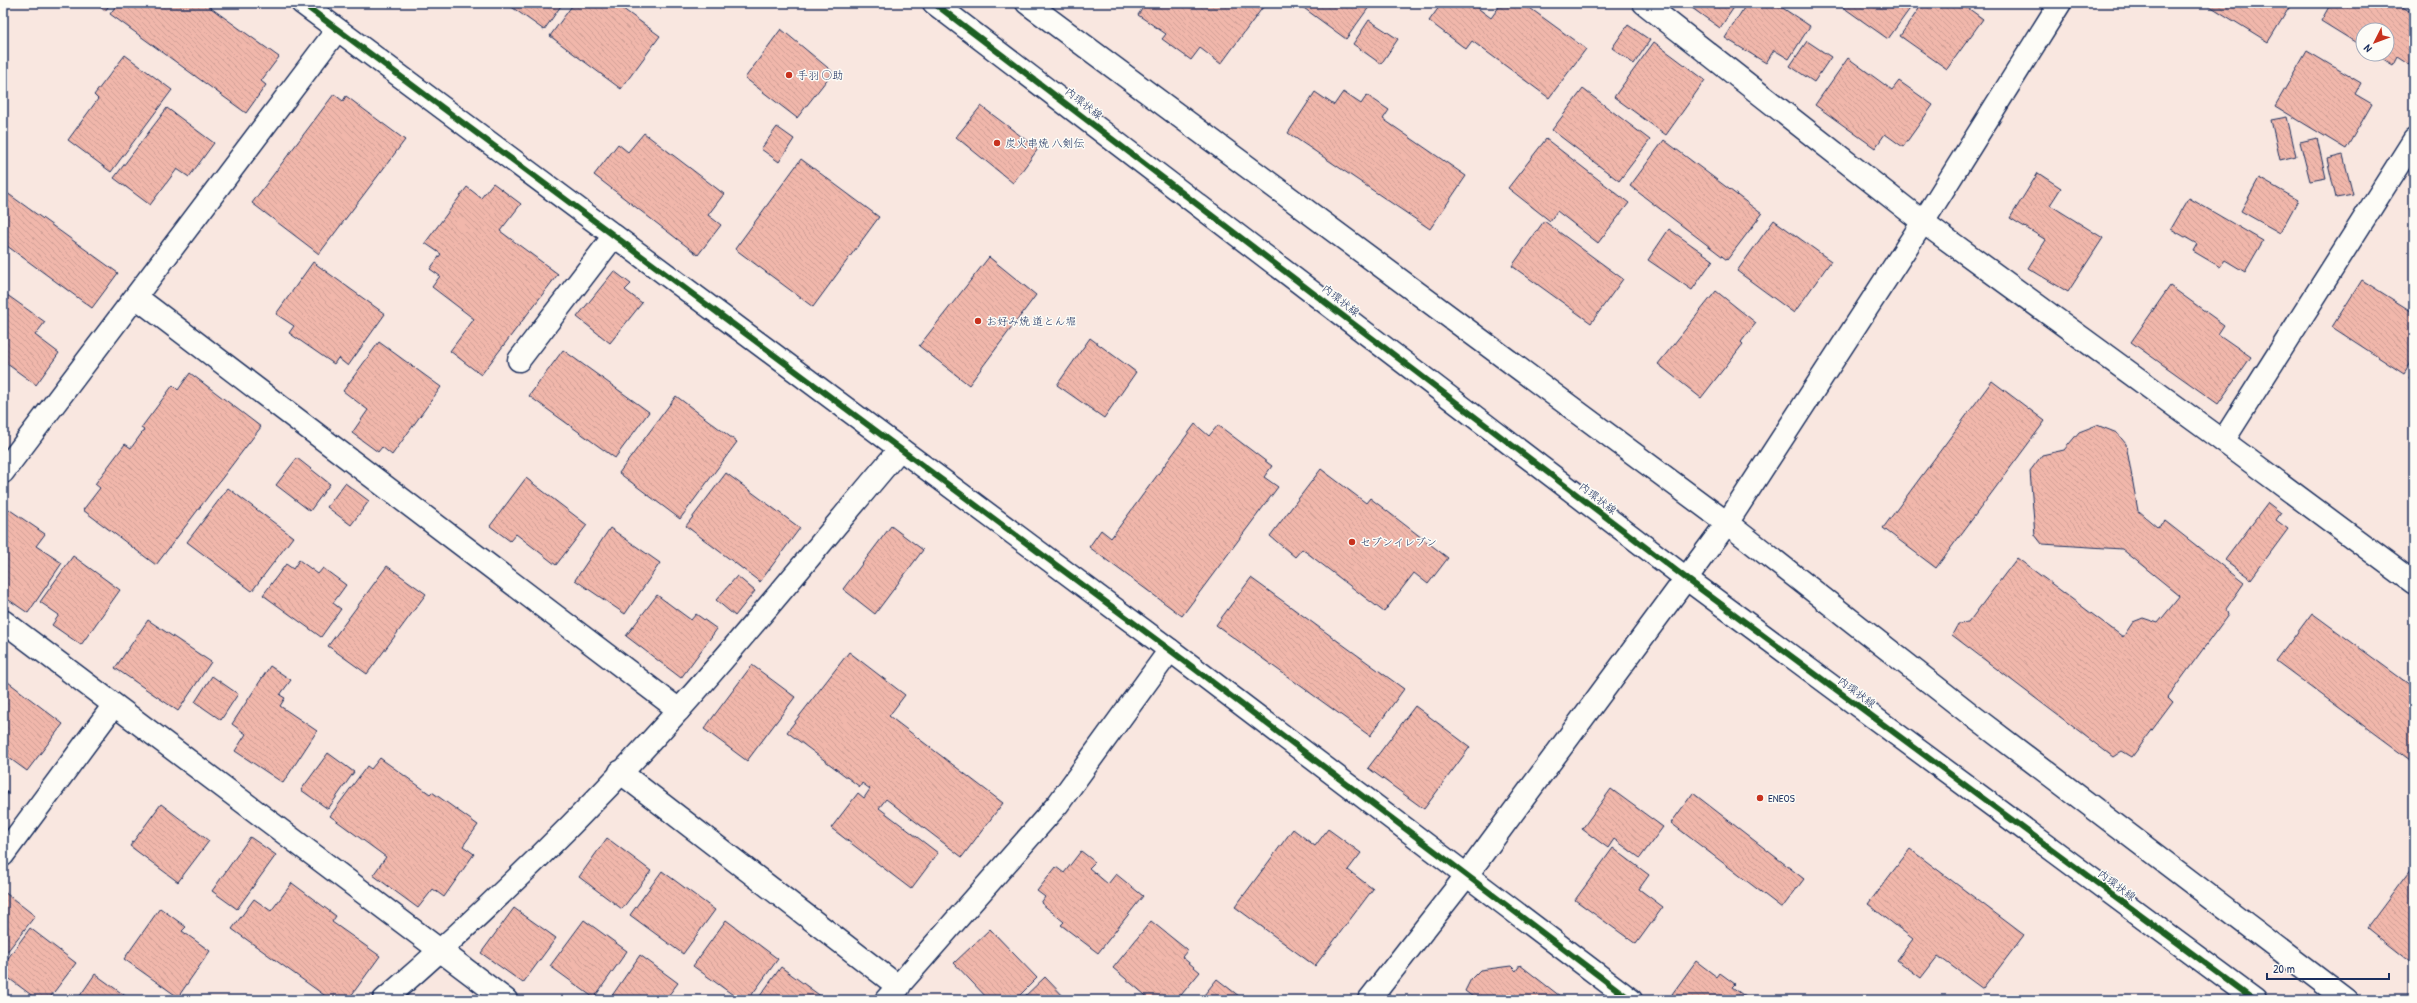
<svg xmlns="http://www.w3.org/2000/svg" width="2417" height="1003" viewBox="0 0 2417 1003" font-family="'Patrick Hand','Klee One',sans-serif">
	<defs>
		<pattern id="building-back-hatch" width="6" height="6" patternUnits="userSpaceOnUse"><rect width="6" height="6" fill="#f1b7ab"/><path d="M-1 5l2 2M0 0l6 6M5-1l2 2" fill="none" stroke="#ce9e96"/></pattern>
	</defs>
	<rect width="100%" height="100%" fill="#f9e7e0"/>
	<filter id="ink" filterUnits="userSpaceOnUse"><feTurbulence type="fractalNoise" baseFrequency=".025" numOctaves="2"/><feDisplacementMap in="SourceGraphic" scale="8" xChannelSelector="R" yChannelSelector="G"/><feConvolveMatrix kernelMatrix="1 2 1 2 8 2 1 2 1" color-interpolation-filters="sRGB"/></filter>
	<g filter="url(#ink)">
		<g fill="url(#building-back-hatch)" stroke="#1b2f5e">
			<polygon points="95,3 111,3 105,11"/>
			<polygon points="118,3 204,3 279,57 261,81 266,85 246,113 110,14"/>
			<polygon points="506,3 563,3 544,30"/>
			<polygon points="574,3 615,3 660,36 621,89 550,36"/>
			<polygon points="1146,3 1266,3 1221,64 1200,48 1191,60 1162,39 1166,34 1138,15"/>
			<polygon points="1297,3 1372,3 1346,39"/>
			<polygon points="1442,3 1471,3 1491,18 1502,3 1523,3 1586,49 1549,98 1472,41 1466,49 1429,21"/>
			<polygon points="1685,3 1737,3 1720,28"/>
			<polygon points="1747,3 1775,3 1810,26 1789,59 1774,50 1766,63 1725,38"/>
			<polygon points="1816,3 1827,3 1825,8"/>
			<polygon points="1837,3 1914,3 1888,39"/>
			<polygon points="1923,3 1961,3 1983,19 1947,69 1900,36"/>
			<polygon points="2205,3 2292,3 2268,42"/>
			<polygon points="2331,3 2396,3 2414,14 2414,68 2397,57 2393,65 2375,54 2387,54 2387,30 2363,30 2363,47 2321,21"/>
			<polygon points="1369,20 1398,39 1381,64 1353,44"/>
			<polygon points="1628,25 1650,40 1634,64 1612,48"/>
			<polygon points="781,29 833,72 797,118 745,78"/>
			<polygon points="1807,41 1831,57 1814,82 1790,66"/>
			<polygon points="1654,42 1705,80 1666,135 1614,97"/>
			<polygon points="2307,51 2361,83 2355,94 2372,104 2346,149 2275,106"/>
			<polygon points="125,55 172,90 111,172 68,140 98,99 94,95"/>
			<polygon points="1848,58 1892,90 1899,81 1933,105 1903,147 1885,134 1875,148 1815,105"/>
			<polygon points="1583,89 1650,140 1619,181 1552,130"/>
			<polygon points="1315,92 1334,105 1343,92 1361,104 1367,95 1389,110 1383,119 1466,176 1430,229 1288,133"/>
			<polygon points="334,94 343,101 346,96 405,140 319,254 252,203"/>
			<polygon points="981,106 1038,149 1013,183 956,137"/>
			<polygon points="167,108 214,143 189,177 177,169 150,205 114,178"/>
			<polygon points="2287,117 2296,156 2280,160 2271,120"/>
			<polygon points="777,127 794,139 779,162 761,149"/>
			<polygon points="644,133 724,194 708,215 721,225 698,255 594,175 618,144 628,152"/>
			<polygon points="2317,138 2326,178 2310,181 2300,142"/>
			<polygon points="1546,139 1629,203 1598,243 1557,211 1550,221 1508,188"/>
			<polygon points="1664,140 1762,214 1727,260 1630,186"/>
			<polygon points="2343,155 2353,195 2336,198 2327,159"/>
			<polygon points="801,159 879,217 813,307 735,249"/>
			<polygon points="2038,173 2061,188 2050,205 2103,238 2068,292 2028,268 2046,240 2010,218"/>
			<polygon points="2259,178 2298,200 2280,233 2241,211"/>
			<polygon points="493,183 521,204 500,231 558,274 481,375 450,351 474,319 432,287 440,276 430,269 441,254 425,243 467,187 481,198"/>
			<polygon points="3,190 118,273 92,308 3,243"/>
			<polygon points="2189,198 2263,241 2245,272 2225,260 2220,267 2193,251 2197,244 2171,229"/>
			<polygon points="2414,200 2414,212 2409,209"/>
			<polygon points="1774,220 1831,261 1794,313 1737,271"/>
			<polygon points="1544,221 1623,279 1591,323 1512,266"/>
			<polygon points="1669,229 1713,260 1692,290 1648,260"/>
			<polygon points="989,257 1036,295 969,385 919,346"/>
			<polygon points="313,262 385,314 348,366 338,358 334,364 289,333 294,326 276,314"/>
			<polygon points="614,271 631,284 625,290 642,303 610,343 577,317"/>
			<polygon points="2362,280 2414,313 2414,358 2404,374 2332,327"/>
			<polygon points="2170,286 2224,325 2218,334 2251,357 2218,404 2131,342"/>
			<polygon points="1716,291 1756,323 1741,342 1743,344 1701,398 1658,364"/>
			<polygon points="3,292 45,322 35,335 59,353 36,385 3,361"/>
			<polygon points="1090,338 1136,372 1104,418 1057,385"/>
			<polygon points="379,342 441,387 392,455 382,447 378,452 352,433 368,410 343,391"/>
			<polygon points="563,350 649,412 615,458 529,396"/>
			<polygon points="2414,370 2414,381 2409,378"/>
			<polygon points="190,373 261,427 156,565 83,510 100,488 95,484 125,444 131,448 144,430 141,428 173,385 178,390"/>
			<polygon points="1992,381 2045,421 1936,568 1883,528"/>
			<polygon points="676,396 737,442 680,519 619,473"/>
			<polygon points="1195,424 1209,436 1218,425 1272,466 1264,477 1278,487 1182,616 1089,547 1101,530 1111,538"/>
			<polygon points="2097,425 2117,433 2126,444 2138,511 2157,527 2165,521 2244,583 2226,609 2228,615 2168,697 2173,702 2132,757 2122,751 2113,757 1952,635 1958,624 1968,623 2017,558 2123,637 2133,622 2143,618 2158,623 2180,596 2122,549 2042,544 2035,535 2030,471 2042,455 2064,450 2079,432"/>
			<polygon points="297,458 330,484 310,511 276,485"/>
			<polygon points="1321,469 1366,503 1370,498 1448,558 1428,584 1414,573 1384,612 1302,549 1295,557 1270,536"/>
			<polygon points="726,473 800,528 760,582 686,526"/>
			<polygon points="526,478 587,525 556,565 516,534 510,541 490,526"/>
			<polygon points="345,483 369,501 351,525 327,507"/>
			<polygon points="228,488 293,537 252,591 187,542"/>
			<polygon points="2268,503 2281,513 2276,520 2288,529 2251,579 2225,560"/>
			<polygon points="7,508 45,534 36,546 62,563 28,613 3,596 5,585 3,583 3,514"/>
			<polygon points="891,526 923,550 875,614 843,589"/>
			<polygon points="610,528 660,563 625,614 575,580"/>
			<polygon points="73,556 120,590 81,645 52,625 59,615 40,602"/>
			<polygon points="299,560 318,574 323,568 346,585 333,603 341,609 321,637 263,595 286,564 293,569"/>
			<polygon points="387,566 426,594 367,674 328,646"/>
			<polygon points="737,576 755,591 735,616 716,600"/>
			<polygon points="1251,578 1404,689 1370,736 1216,625"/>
			<polygon points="657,595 691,620 696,614 717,629 681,678 626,636"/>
			<polygon points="2312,613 2414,688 2414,763 2276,661"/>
			<polygon points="148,620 211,662 178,711 115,668"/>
			<polygon points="849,652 905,695 889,716 1003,803 962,857 886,799 879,808 938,853 911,889 831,828 858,793 864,798 870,789 862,783 860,787 787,732"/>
			<polygon points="752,665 795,697 747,761 704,729"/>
			<polygon points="270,666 291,680 280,695 285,698 280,706 317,731 283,783 235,751 246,734 232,724"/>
			<polygon points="212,676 238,694 221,720 195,702"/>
			<polygon points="8,682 63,724 27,771 5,755 9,751 3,747 3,689"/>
			<polygon points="1415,706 1470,747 1424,809 1368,768"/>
			<polygon points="328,753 354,772 328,809 301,790"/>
			<polygon points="380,758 430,794 432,792 478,825 463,846 474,854 444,897 433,889 418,908 373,875 386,857 330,816 367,766 371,769"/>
			<polygon points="3,789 8,793 3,800"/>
			<polygon points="1611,789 1663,827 1640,858 1614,839 1608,848 1582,829"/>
			<polygon points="1693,793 1804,879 1782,908 1671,823"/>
			<polygon points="161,804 209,841 178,882 130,846"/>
			<polygon points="1293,829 1315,846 1328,829 1361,853 1348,870 1373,889 1315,966 1235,907"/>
			<polygon points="250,837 276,855 237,909 212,891"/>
			<polygon points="607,838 651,871 622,909 579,877"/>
			<polygon points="1613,848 1649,875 1639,889 1663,907 1636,944 1575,900"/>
			<polygon points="1910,849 2024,935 1983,989 1938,956 1921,978 1897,960 1913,939 1868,904"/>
			<polygon points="1081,851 1095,862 1089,868 1108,884 1116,874 1143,896 1098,953 1061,925 1064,922 1041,903 1045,897 1037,891 1056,867 1064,873"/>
			<polygon points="2414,865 2414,958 2411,963 2367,928"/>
			<polygon points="662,871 715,910 683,954 630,915"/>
			<polygon points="292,883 336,916 332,922 380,956 348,1000 331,1000 232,929 254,899 271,911"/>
			<polygon points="3,891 35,916 3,957"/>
			<polygon points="160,908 186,927 182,931 210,951 178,997 124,959"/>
			<polygon points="514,908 556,938 523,983 481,953"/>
			<polygon points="584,920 627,951 594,998 550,966"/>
			<polygon points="726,920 778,959 748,1000 740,1000 693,966"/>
			<polygon points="1151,921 1186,949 1187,951 1182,957 1200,972 1177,1000 1151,1000 1113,968"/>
			<polygon points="30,928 76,963 48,1000 38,1000 3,974 3,965"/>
			<polygon points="990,929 1037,978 1015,1000 989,1000 954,963"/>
			<polygon points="640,955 678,983 665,1000 609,1000"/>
			<polygon points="1696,961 1717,977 1720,973 1735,984 1732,987 1750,1000 1680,1000 1672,994"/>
			<polygon points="1520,965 1565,1000 1477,1000 1465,991 1471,979 1480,970 1511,966 1516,971"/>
			<polygon points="781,967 826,1000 757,1000"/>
			<polygon points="95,974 131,1000 77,1000"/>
			<polygon points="1045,977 1067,1000 1021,1000"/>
			<polygon points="1217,979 1244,1000 1200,1000"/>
		</g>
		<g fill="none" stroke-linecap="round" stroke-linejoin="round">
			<g stroke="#1b2f5e" stroke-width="25">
				<g id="street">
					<polyline points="302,3 1170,650 1631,1000"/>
					<polyline points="1644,3 1923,222 2223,441 2414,583"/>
					<polyline points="136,297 679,710"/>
					<polyline points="519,360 614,236"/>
					<polyline points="2223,441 2414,140"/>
					<polyline points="3,472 337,30"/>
					<polyline points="3,621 506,1000"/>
					<polyline points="620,772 899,987"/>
					<polyline points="3,855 114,705"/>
					<path d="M384,1000C488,910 587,813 679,710C755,625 826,536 900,449"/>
					<polyline points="886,1000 1058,804 1170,650"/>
				</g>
			</g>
			<g stroke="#1b2f5e" stroke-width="25">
				<g id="secondary">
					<polyline points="934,3 1687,579 2255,1000"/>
					<polyline points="1027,3 1727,523 1974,717 2346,1000"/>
					<polyline points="1369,1000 1466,876 1727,523 1923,222 2060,3"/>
				</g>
			</g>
			<use href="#street" stroke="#fdfcf7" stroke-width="22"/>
			<use href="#secondary" stroke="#fdfcf7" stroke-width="22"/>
			<g stroke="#fdfcf7" stroke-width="8">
				<g id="cycleway">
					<polyline points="302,3 1170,650 1631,1000"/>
					<polyline points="934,3 1687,579 2255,1000"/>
				</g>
			</g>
			<use href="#cycleway" stroke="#1b5e20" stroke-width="6"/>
		</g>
	</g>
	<g fill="#c8321e" stroke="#fdfcf7" stroke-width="1.5">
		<circle cx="789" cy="75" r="4"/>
		<circle cx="997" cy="143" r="4"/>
		<circle cx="978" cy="321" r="4"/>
		<circle cx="1352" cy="542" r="4"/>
		<circle cx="1760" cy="798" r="4"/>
	</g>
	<g text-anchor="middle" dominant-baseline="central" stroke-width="3" stroke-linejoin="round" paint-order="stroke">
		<g font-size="11" fill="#1b2f5e" stroke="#fdfcf7" text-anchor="start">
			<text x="797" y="75">手羽 ○助</text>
			<text x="1005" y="143">炭火串焼 八剣伝</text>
			<text x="986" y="321">お好み焼 道とん堀</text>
			<text x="1360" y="542">セブンイレブン</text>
			<text x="1768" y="798">ENEOS</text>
		</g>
		<g font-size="11" fill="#1b2f5e" stroke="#fdfcf7">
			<text transform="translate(1084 103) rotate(38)">内環状線</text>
			<text transform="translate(1341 300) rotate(38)">内環状線</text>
			<text transform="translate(1598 498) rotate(38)">内環状線</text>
			<text transform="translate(1857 692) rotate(37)">内環状線</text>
			<text transform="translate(2117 885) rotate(37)">内環状線</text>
		</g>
	</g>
	<rect width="2417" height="1003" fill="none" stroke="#fdfcf7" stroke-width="16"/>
	<rect x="8" y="8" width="2401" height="987" fill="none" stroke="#1b2f5e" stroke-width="1.5" filter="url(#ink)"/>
	<g transform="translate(2375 42) rotate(228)"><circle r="19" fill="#fdfcf7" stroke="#a3aaba"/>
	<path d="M0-3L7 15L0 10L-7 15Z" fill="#c8321e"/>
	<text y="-6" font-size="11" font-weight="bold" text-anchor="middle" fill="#1b2f5e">N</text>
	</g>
	<path d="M2267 973v6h122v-6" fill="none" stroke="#1b2f5e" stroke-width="2"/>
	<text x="2273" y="973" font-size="12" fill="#1b2f5e" stroke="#fdfcf7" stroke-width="3" paint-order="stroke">20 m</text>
</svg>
